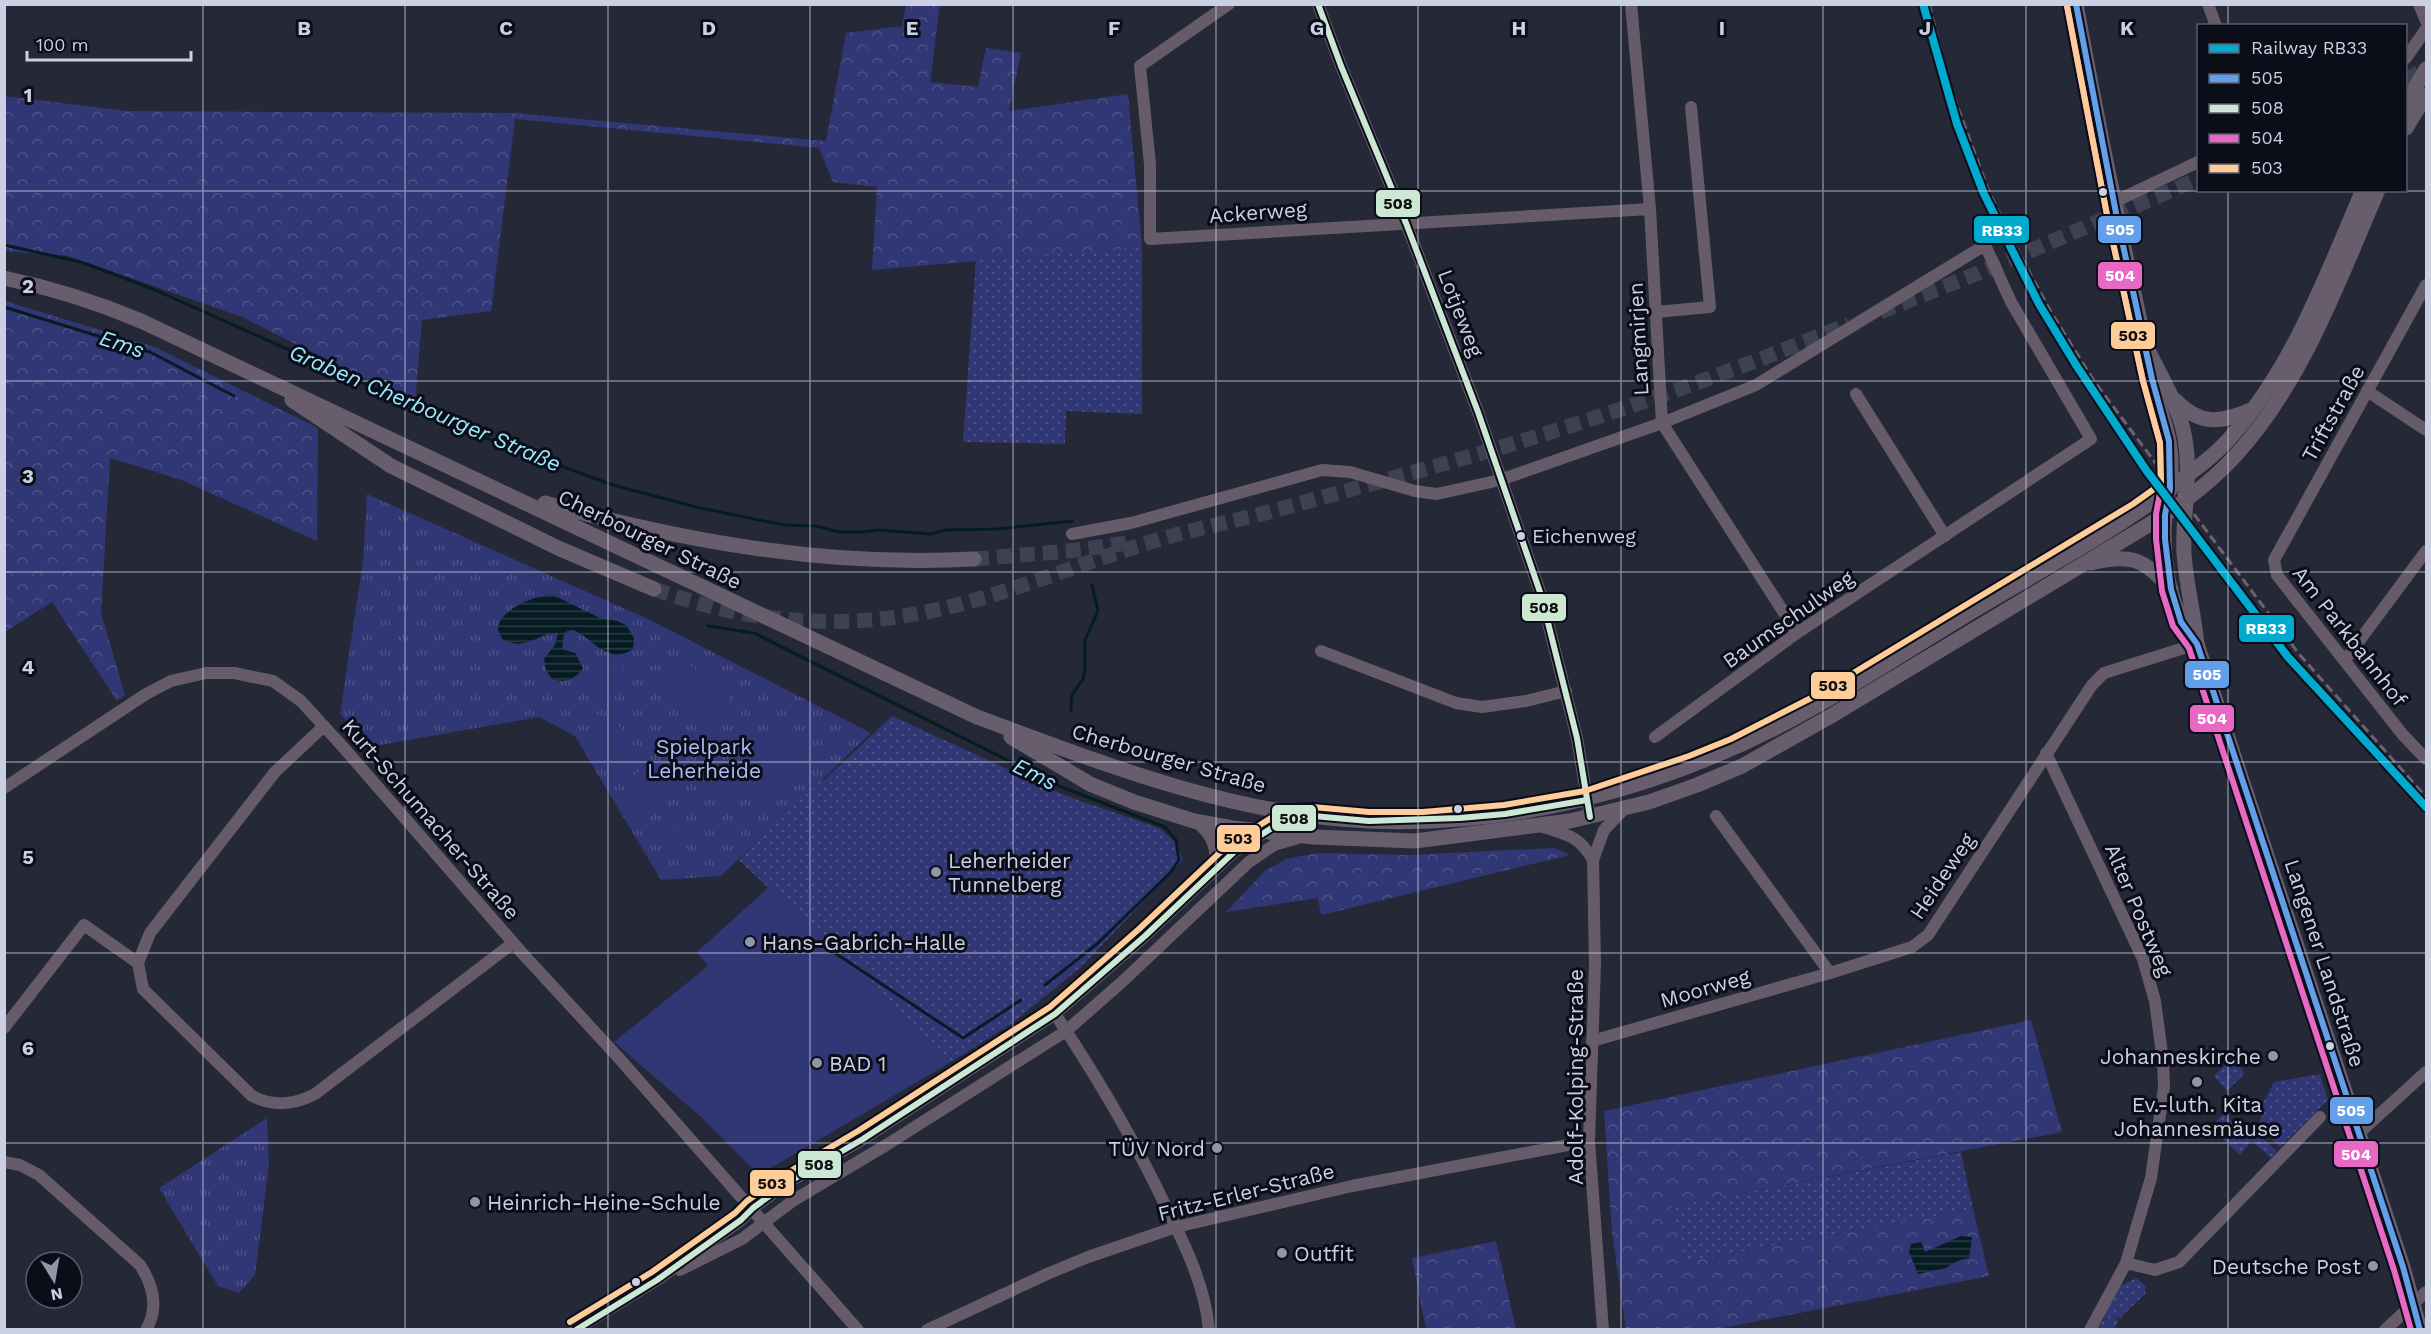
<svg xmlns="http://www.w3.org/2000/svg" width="2431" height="1334" viewBox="0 0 2431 1334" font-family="'Work Sans',sans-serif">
	<defs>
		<pattern id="grass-dots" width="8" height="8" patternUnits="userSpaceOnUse" patternTransform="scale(1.5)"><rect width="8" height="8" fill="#313674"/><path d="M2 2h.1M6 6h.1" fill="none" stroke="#4e5288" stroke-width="1.8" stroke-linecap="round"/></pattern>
		<pattern id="forest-crowns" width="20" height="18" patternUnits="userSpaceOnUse" patternTransform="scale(1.5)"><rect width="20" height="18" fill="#313674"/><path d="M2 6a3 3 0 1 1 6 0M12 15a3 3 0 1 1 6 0" fill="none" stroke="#4e5288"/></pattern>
		<pattern id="park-tufts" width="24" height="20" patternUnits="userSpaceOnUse" patternTransform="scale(1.5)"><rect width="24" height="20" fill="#313674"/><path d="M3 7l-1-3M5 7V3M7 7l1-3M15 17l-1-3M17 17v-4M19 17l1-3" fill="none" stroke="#4e5288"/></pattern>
		<pattern id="water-rules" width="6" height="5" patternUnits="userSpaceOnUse" patternTransform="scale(1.5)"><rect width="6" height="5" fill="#051c23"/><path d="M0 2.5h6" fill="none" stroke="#283c43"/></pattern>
	</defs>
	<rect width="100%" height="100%" fill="#252837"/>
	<g fill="url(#grass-dots)">
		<polygon points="1142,247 1142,414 1066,411 1065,444 963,442 976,260"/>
		<polygon points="892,716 1064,795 1159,828 1176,843 1183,860 1081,967 1011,1024 951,1062 739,860 821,776 823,781"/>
		<polygon points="2236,1053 2244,1074 2227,1091 2214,1076"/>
		<polygon points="2320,1074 2328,1100 2280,1147 2259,1127 2264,1101 2274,1082"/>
		<polygon points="2223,1114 2243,1131 2254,1131 2277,1151 2271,1158 2252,1141 2240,1155 2210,1128"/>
		<polygon points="1961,1152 1973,1209 1685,1262 1672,1206"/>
		<polygon points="2137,1278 2146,1287 2145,1294 2120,1318 2112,1316 2119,1321 2114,1329 2096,1330 2103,1320 2111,1316 2103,1319 2119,1286"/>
	</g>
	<g fill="url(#forest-crowns)">
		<polygon points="906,5 940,5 930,82 978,87 986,48 1021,53 1009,111 1128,94 1142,247 872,270 877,187 833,182 819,148 515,119 491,311 422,320 415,404 242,317 68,256 5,251 5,96 127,111 513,113 826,141 846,33 902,26"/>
		<polygon points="5,301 155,347 318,428 317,541 179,479 110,458 101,613 125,695 117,701 52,602 5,632"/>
		<polygon points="1554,848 1570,855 1321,915 1318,898 1226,912 1265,871 1286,859 1316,853 1410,855"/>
		<polygon points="2031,1020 2062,1132 1672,1206 1685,1262 1973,1209 1989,1276 1718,1329 1626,1329 1612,1232 1604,1111"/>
		<polygon points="1496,1241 1516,1329 1426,1329 1412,1258"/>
	</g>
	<g fill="url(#park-tufts)">
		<polygon points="367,494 648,619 871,733 721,876 661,880 575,736 539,717 369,747 340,714 363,561"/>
		<polygon points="267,1118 269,1165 255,1275 239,1293 218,1286 159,1188"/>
	</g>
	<g fill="#313674">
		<polygon points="671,656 734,688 720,722 655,688"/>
		<polygon points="619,663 630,675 605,697 593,685"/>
		<path d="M594,712L631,734L627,739L635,752L632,764L635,771L631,774C623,770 615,774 607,770C585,761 597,729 594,712Z"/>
		<path d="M788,735L804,742L818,754C780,791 765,801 710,798L711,782L726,760L737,748L752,740Z"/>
		<polygon points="656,760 666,793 653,804 648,815 641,814 630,801 631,777"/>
		<polygon points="670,819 693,858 681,864 652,826"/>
		<polygon points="769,887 951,1062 759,1175 701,1117 614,1042 708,966 697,952"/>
	</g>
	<g fill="url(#water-rules)">
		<path d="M553,595L600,618L617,621L626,625L634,638L633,649C601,671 579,615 564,634L562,649L575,653L583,668C575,680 565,683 552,679L546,670L544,659L555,645L558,633C541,631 526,653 502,639L498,629C499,609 536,595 553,595Z"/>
		<polygon points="1961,1236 1972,1237 1969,1258 1957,1261 1946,1268 1918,1274 1909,1252 1911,1244 1921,1242 1925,1252"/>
	</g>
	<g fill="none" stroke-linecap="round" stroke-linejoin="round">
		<g stroke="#051c23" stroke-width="3">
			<polyline points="4,245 81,262 153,289 490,440 613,485 696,507 784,525 816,526 839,532 862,532 879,530 931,534 946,530 997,529 1072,521"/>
			<polyline points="4,307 150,352 234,396"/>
			<polyline points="708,626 754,633 1059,786 1165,827 1176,840 1179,860 1170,873 1098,943 1045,985"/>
			<polyline points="1071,711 1072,695 1083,679 1085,670 1085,640 1098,611 1092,585"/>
			<polyline points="826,947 963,1038 1021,1000"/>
		</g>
		<g stroke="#3e4151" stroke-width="15" stroke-dasharray="15 8" stroke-linecap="butt">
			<polyline points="2406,80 2426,68"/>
			<polyline points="1880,312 1976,274 2198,179"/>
			<polyline points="974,559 1069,551 1128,543"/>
			<path d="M654,589C723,614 795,626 869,620C976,612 1072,563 1175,535C1213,525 1252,517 1291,506C1385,480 1480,455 1573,425C1667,395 1758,361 1849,324"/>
		</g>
		<g stroke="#665c69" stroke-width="12">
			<polyline points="1229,4 1140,66 1150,164 1150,239 1650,209"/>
			<polyline points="1318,4 1341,66 1406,223 1478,412 1541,595 1577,738 1590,817"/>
			<polyline points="1631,4 1650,209 1662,423 1797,633"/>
			<polyline points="2208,4 2216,26"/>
			<polyline points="2419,4 2426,21"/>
			<polyline points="2406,58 2426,29"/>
			<polyline points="2114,202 2198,162"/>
			<polyline points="2426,285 2274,560 2277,575 2403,735 2426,759"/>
			<polyline points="1656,312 1710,307 1691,107"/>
			<polyline points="2367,391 2426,430"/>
			<polyline points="1856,394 1945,536"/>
			<polyline points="1072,534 1131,523 1322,470 1350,472 1415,491 1437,494 1500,480 1662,423 1756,385 1985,245 2011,302 2091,439 1797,633 1655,737"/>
			<polyline points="1321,651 1456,703 1482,707 1526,701 1566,691"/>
			<polyline points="2345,660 2426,551"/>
			<path d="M324,726L275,772L150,933L138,963L143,989L252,1096C274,1107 294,1105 315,1094L513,943"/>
			<polyline points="2046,753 2143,959 2155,1001 2163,1061 2164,1087 2151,1178 2126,1263 2090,1330"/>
			<polyline points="4,788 146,694 171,681 206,673 234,673 273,681 301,701 343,747 523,954 617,1056 858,1330"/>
			<polyline points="1716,816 1830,973 1912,947 1928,935 2092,685 2104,673 2197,644"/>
			<path d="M1195,821C1212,833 1219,849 1214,870"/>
			<path d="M1540,826C1565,834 1579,835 1593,860"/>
			<path d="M1055,1014C1097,1077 1135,1141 1167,1209C1186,1247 1205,1286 1209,1330"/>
			<polyline points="4,1028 84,925 138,963"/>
			<polyline points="1592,1041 1830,973"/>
			<polyline points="2359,1133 2426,1072"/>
			<path d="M4,1162L20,1165L39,1175L140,1265C153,1285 159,1308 146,1330"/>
			<polyline points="2126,1263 2155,1270 2179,1262 2320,1117"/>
			<polyline points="680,1270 742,1239 794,1200 888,1144 1066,1031 1122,982 1249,862 1274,845 1298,838"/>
			<polyline points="575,1330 657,1280 741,1220 753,1208 787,1183 863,1139 1055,1014 1145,936 1234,852 1265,832"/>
			<polyline points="927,1330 1047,1274 1088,1257 1176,1227 1352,1186 1589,1141"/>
			<polyline points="1603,1330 1589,1141 1595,964 1593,860 1604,830 1623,810"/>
			<polyline points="2385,1330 2426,1292"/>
		</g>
		<g stroke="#685d6d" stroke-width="15">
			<path d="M2076,4C2089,74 2102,144 2117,214C2128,268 2141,323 2152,378C2157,405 2171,433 2171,462C2172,480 2166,497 2165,515C2161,558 2169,611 2197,644"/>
			<polyline points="2406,103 2426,69"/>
			<polyline points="2406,128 2426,95"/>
			<path d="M4,278C52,288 96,302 141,321L977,717C1104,764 1232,815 1369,821C1510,827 1651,791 1777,727C1853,688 1924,639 1998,596C2057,561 2119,528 2173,486C2193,471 2213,457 2230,438C2293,368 2326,275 2363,190"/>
			<path d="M2146,346C2159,373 2174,397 2182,425C2194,470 2182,509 2184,553C2186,584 2194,614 2197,644L2403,1267L2420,1330"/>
			<polyline points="292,400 391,466 558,548 654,589"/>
			<path d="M2175,400C2200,426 2221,423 2251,410"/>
			<path d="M545,503C686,542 828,567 974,559"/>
			<path d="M2091,563C2131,553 2144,559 2171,589"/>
			<path d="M1011,737L1090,784L1134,802L1194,821L1233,828L1314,837L1415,841L1570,821L1649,802L1697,785L1742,766L1831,716L2165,515C2190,497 2214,479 2235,456C2303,382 2338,282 2378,190"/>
		</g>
		<polyline stroke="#6b6470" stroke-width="3" stroke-dasharray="9 4.5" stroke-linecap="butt" points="1929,4 1950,86 1988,189 2012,240 2051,312 2094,381 2299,654 2426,797"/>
		<g stroke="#0b0d19" stroke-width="10">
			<polyline id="bus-1" points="2076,4 2116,213 2152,379 2169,441 2170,489 2165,515 2165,539 2171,589 2181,622 2197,644 2213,691 2403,1267 2420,1330"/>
		</g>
		<g stroke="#0b0d19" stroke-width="10">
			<g id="bus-2">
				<polyline points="1318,4 1341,66 1406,223 1478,412 1541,595 1577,738 1590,817"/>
				<polyline points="576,1330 657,1280 741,1220 753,1208 787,1183 863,1139 1055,1014 1145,936 1234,852 1275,826 1296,817 1313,816 1369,821 1460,818 1505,814 1587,800"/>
			</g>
		</g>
		<g stroke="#0b0d19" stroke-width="10">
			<polyline id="bus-3" points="2067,6 2107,215 2143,381 2160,443 2161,488 2156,514 2156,539 2162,591 2173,626 2189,648 2204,694 2394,1270 2411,1330"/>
		</g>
		<g stroke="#0b0d19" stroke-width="10">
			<polyline id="bus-4" points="570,1322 652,1272 735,1213 747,1201 782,1176 858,1131 1050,1007 1139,929 1228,845 1271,818 1294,808 1312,807 1369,812 1423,812 1504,805 1585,791 1689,756 1731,739 1817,695 2133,504 2161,484 2160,443 2143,381 2107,215 2067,6"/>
		</g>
		<use href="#bus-1" stroke="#639ee8" stroke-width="6"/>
		<use href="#bus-2" stroke="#cce8d4" stroke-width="6"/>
		<use href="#bus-3" stroke="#e869c3" stroke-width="6"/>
		<use href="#bus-4" stroke="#fdcc99" stroke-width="6"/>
		<g stroke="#0b0d19" stroke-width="12">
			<polyline id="rail-1" points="1923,4 1957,124 1984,194 2039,304 2076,365 2146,470 2288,657 2426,807"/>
		</g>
		<use href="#rail-1" stroke="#00a9ce" stroke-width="8"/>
	</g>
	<path fill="none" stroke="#ccd0e3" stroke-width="1.5" stroke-opacity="0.55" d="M203,4V1330M405,4V1330M608,4V1330M810,4V1330M1013,4V1330M1216,4V1330M1418,4V1330M1621,4V1330M1823,4V1330M2026,4V1330M2228,4V26M2228,190V1330M4,191H2426M4,381H2426M4,572H2426M4,762H2426M4,953H2426M4,1143H2426"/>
	<g fill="#ccd0e3" stroke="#0b0d19" stroke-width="2">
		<circle cx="2103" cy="192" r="5"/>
		<circle cx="1521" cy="536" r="5"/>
		<circle cx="1458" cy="809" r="5"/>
		<circle cx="2330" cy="1046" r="5"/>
		<circle cx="636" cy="1282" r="5"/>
	</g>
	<g fill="#9295a7" stroke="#0b0d19" stroke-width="2">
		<circle cx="936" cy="872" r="6"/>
		<circle cx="750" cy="942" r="6"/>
		<circle cx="2273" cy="1056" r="6"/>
		<circle cx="817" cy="1063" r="6"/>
		<circle cx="2197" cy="1082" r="6"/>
		<circle cx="1217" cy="1148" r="6"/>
		<circle cx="475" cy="1202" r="6"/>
		<circle cx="1282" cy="1253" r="6"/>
		<circle cx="2373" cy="1266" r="6"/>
	</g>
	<g text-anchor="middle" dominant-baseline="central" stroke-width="6" stroke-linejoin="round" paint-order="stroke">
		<g font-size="20" fill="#ccd0e3" stroke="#0b0d19" text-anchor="start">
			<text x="1532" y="536">Eichenweg</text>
		</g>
		<g font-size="21" fill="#ccd0e3" stroke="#0b0d19">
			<text transform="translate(1258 212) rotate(-4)">Ackerweg</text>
			<text transform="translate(1461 313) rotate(69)">Lotjeweg</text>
			<text transform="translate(1638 339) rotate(-93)">Langmirjen</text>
			<text transform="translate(2333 413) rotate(-61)">Triftstraße</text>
			<text transform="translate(650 539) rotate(26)">Cherbourger Straße</text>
			<text transform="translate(1788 619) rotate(-35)">Baumschulweg</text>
			<text transform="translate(2350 636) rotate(52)">Am Parkbahnhof</text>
			<text transform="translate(1169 758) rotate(16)">Cherbourger Straße</text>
			<text transform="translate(431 819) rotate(49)">Kurt-Schumacher-Straße</text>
			<text transform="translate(1942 876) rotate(-56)">Heideweg</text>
			<text transform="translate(2139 910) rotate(67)">Alter Postweg</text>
			<text transform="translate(2325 963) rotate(72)">Langener Landstraße</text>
			<text transform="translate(1705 988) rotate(-16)">Moorweg</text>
			<text transform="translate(1575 1077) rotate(-90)">Adolf-Kolping-Straße</text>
			<text transform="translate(1246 1192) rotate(-14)">Fritz-Erler-Straße</text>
		</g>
		<g font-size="21" fill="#b2bcf4" stroke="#0b0d19">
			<text x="704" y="746">Spielpark<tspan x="704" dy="24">Leherheide</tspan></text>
		</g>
		<g font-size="21" fill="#ccd0e3" stroke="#0b0d19" text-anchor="start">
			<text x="948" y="860">Leherheider<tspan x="948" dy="24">Tunnelberg</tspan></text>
			<text x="762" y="942">Hans-Gabrich-Halle</text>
			<text x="2261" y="1056" text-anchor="end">Johanneskirche</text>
			<text x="829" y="1063">BAD 1</text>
			<text x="2197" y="1104" text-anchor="middle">Ev.-luth. Kita<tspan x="2197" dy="24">Johannesmäuse</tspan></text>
			<text x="1205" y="1148" text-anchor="end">TÜV Nord</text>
			<text x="487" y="1202">Heinrich-Heine-Schule</text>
			<text x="1294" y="1253">Outfit</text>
			<text x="2361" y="1266" text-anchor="end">Deutsche Post</text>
		</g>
		<g font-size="22" font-style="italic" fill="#9ce8fd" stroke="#0b0d19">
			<text transform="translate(122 344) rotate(18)">Ems</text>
			<text transform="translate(425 408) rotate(23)">Graben Cherbourger Straße</text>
			<text transform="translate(1035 774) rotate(26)">Ems</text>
		</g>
	</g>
	<g font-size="20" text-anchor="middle" font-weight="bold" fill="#ccd0e3" stroke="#0b0d19" stroke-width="6" stroke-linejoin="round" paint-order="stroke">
		<text x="304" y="35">B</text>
		<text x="506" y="35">C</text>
		<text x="709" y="35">D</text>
		<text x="912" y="35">E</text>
		<text x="1114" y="35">F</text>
		<text x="1317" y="35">G</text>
		<text x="1519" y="35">H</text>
		<text x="1722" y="35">I</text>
		<text x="1925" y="35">J</text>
		<text x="2127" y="35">K</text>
		<text x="28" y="102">1</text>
		<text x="28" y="293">2</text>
		<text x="28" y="483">3</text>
		<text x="28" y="674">4</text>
		<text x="28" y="864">5</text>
		<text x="28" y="1055">6</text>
	</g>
	<g stroke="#0b0d19" stroke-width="2">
		<rect x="1375" y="189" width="46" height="29" rx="6" fill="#cce8d4"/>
		<rect x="2097" y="215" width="45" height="29" rx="6" fill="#639ee8"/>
		<rect x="1973" y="215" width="57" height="29" rx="6" fill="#00a9ce"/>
		<rect x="2097" y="261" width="46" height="29" rx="6" fill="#e869c3"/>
		<rect x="2110" y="321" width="46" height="29" rx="6" fill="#fdcc99"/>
		<rect x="1521" y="593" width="46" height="29" rx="6" fill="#cce8d4"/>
		<rect x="2238" y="614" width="57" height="29" rx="6" fill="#00a9ce"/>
		<rect x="2184" y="660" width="46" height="29" rx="6" fill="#639ee8"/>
		<rect x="1810" y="671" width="46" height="29" rx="6" fill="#fdcc99"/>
		<rect x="2189" y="704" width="46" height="29" rx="6" fill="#e869c3"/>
		<rect x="1271" y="804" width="46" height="28" rx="6" fill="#cce8d4"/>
		<rect x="1216" y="824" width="45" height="29" rx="6" fill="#fdcc99"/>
		<rect x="2329" y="1096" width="45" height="29" rx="6" fill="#639ee8"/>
		<rect x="2333" y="1140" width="46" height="28" rx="6" fill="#e869c3"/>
		<rect x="797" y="1150" width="45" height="29" rx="6" fill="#cce8d4"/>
		<rect x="749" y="1169" width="46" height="28" rx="6" fill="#fdcc99"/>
	</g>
	<g font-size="16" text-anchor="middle" font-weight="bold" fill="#fff">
		<text x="2120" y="235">505</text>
		<text x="2002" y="236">RB33</text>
		<text x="2120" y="281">504</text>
		<text x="2266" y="634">RB33</text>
		<text x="2207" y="680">505</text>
		<text x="2212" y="724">504</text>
		<text x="2351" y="1116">505</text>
		<text x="2356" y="1160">504</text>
	</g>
	<g font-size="16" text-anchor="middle" font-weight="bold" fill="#111">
		<text x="1398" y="209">508</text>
		<text x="2133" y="341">503</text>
		<text x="1544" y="613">508</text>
		<text x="1833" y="691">503</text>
		<text x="1294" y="824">508</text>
		<text x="1238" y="844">503</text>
		<text x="819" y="1170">508</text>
		<text x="772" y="1189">503</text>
	</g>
	<rect width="2431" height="1334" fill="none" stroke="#ccd0e3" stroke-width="12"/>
	<rect x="2197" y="24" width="210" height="168" fill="#0b0d19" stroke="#585b6a" stroke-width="1.5"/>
	<rect x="2209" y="44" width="30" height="9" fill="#00a9ce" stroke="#585b6a" stroke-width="1.5"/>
	<text x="2251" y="54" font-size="18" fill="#ccd0e3">Railway RB33</text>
	<rect x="2209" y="74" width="30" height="9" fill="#639ee8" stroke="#585b6a" stroke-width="1.5"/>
	<text x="2251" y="84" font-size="18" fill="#ccd0e3">505</text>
	<rect x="2209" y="104" width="30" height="9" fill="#cce8d4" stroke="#585b6a" stroke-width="1.5"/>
	<text x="2251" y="114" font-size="18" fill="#ccd0e3">508</text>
	<rect x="2209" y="134" width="30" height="9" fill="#e869c3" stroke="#585b6a" stroke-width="1.5"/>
	<text x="2251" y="144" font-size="18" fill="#ccd0e3">504</text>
	<rect x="2209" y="164" width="30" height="9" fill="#fdcc99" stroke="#585b6a" stroke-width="1.5"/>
	<text x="2251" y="174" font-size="18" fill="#ccd0e3">503</text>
	<g transform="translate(54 1280) rotate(169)"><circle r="28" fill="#0b0d19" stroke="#585b6a" stroke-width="1.5"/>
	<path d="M0-4.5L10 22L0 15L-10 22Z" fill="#9295a7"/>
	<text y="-9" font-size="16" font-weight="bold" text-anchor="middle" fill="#ccd0e3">N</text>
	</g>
	<path d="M27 51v9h164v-9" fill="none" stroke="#ccd0e3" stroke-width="3"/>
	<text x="36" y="51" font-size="18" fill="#ccd0e3" stroke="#0b0d19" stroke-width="4.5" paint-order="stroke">100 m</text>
</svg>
